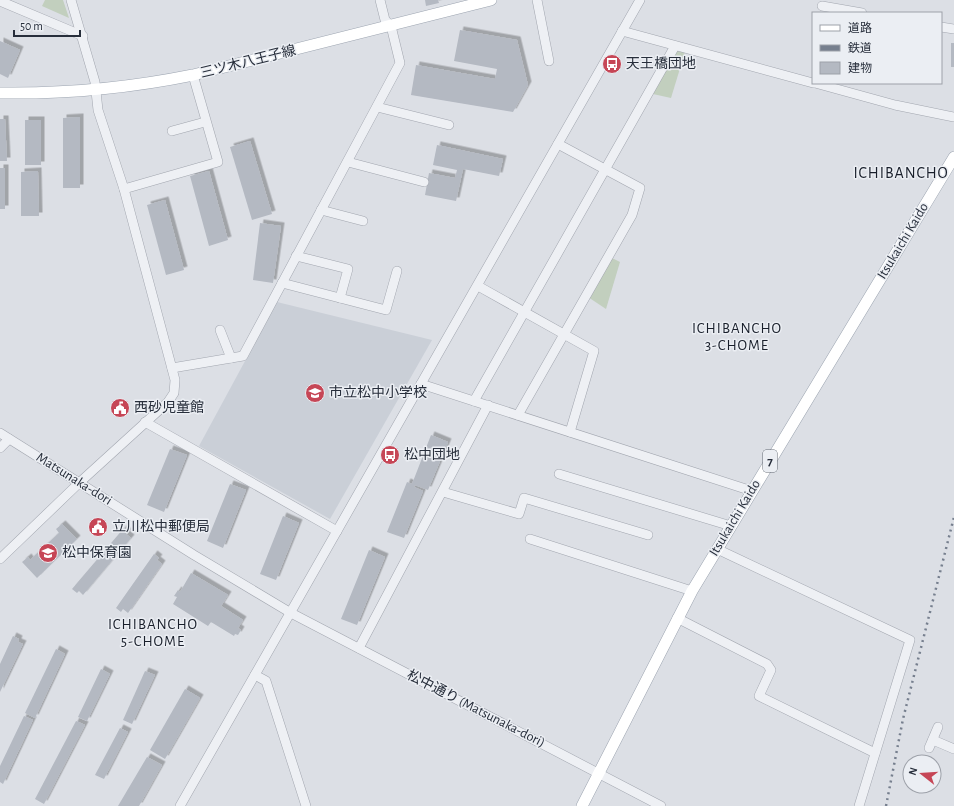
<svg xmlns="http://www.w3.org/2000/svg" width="954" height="806" viewBox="0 0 954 806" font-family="'Alegreya Sans','Noto Sans JP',sans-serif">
	<defs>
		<filter id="shadow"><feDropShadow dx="3.5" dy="-3.5" stdDeviation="0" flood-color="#0004"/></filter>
	</defs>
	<rect width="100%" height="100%" fill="#dcdfe5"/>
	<polygon fill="#cacfd7" points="277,302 432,340 330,519 199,446"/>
	<g fill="#c2cfbe">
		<polygon points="45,0 63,0 69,18 42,6"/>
		<polygon points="675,51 685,52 671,98 653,94"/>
		<polygon points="610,257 620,262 606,309 588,297"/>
	</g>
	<g fill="#b4b9c2" filter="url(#shadow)">
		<polygon points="425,0 438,0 439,3 426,6"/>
		<polygon points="460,30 517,40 528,85 513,112 411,95 416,65 495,79 497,69 454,61"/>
		<polygon points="0,41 20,50 8,78 0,74"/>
		<rect x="951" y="43" width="3" height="24"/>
		<polygon points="80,117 80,188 63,188 63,118"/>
		<polygon points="0,119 5,119 7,161 0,161"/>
		<rect x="25" y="120" width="16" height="45"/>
		<polygon points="250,141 272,214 252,220 230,147"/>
		<polygon points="437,145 503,159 499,176 463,169 456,201 425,195 429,173 455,178 457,170 433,165"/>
		<rect x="0" y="168" width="5" height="41"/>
		<polygon points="38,171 39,216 21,216 21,172"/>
		<polygon points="209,171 228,240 209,246 190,176"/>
		<polygon points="165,200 184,270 166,275 147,205"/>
		<polygon points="260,223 281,226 273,283 253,280"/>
		<polygon points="431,435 448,442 428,490 415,485 414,487 423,491 404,538 387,532 407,482 412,484"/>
		<polygon points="170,449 187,455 164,512 147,505"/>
		<polygon points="230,484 246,490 223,548 207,541"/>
		<polygon points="283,516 299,523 276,580 260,574"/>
		<polygon points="62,524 77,539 37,578 22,562 28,557 30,560 59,533 56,529"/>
		<polygon points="124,528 128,532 126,534 131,538 83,595 79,591 77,593 72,589"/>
		<polygon points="369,550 385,557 357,625 341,619"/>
		<polygon points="154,554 159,558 157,560 162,564 128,613 123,609 121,612 116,608"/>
		<polygon points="191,573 228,595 221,606 243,620 238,628 241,630 238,635 235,634 234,636 211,622 208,626 173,604 177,597 174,596 178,590 180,592"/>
		<polygon points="13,636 19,639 18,642 23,644 0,692 0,664"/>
		<polygon points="56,649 65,654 35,718 25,713"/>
		<polygon points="101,669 110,674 87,721 78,717"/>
		<polygon points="145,671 155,675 132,724 123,720"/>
		<polygon points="185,689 200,698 165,759 150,750"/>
		<polygon points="24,716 33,720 3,784 0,782 0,766"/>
		<polygon points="76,721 85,725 44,804 35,799"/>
		<polygon points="120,728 128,732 104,779 95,775"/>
		<polygon points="147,757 162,765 139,806 118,806"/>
	</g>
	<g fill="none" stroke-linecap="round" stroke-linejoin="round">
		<g stroke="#a2a6af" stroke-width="10">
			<g id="minor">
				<polyline points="537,0 549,61"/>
				<polyline points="0,1 83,36"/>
				<polyline points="822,6 862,13"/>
				<polyline points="941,27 954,29"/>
				<polyline points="622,31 813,83"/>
				<polyline points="815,83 895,105 954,117"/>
				<polyline points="377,107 449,125"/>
				<polyline points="172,131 205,122"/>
				<polyline points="348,162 424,182"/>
				<polyline points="124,189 218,162 193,75"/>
				<polyline points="321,210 363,221"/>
				<polyline points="296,256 348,269 340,298"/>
				<polyline points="282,283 386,310 397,271"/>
				<polyline points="478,286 594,351 570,432"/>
				<polyline points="220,330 231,358"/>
				<polyline points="172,368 243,356 400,63 391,26 385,20 380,0"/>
				<polyline points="421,384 752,491"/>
				<polyline points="474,401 675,46"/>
				<polyline points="518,415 632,215 640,188 558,144"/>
				<polyline points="145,422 337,531"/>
				<polyline points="0,433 194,555 291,613 661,806"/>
				<polyline points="0,448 9,439"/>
				<polyline points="559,474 731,526"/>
				<polyline points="443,492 519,514 524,498 648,535"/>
				<polyline points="530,539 692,591"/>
				<polyline points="717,549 910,640 859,806"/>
				<polyline points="0,559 79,483 168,402 174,393 175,380 124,189 98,110 95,82 71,0"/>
				<polyline points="677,618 767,664 771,670 759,696 875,753"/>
				<polyline points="359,648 488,405"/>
				<polyline points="255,675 266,681 306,806"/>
				<polyline points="933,740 954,749"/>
				<polyline points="929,748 938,727"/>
				<polyline points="180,806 640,0"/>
			</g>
		</g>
		<g stroke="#9ca4b0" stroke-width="12">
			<g id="major">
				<path d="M0,93C66,94 129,88 193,75L491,0"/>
				<polyline points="582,806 692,591 954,157"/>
			</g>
		</g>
		<use href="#minor" stroke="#eef0f4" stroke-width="9"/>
		<use href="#major" stroke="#fff" stroke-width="11"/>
		<polyline stroke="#767f8e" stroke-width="2.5" stroke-dasharray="2 4" stroke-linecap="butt" points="886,806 903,719 954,517"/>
	</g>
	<defs>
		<g id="bus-disc" transform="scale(1)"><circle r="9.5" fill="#c64656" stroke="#ebeef3"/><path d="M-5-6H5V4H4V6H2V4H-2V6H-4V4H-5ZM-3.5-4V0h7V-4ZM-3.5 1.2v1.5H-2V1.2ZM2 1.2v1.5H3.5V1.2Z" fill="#fff"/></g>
		<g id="school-disc" transform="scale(1)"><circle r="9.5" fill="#c64656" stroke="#ebeef3"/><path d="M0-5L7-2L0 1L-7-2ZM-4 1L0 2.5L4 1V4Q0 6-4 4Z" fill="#fff"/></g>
		<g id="civic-disc" transform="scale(1)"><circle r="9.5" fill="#c64656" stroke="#ebeef3"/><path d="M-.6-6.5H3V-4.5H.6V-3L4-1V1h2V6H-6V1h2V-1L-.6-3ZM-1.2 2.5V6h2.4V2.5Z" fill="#fff"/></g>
	</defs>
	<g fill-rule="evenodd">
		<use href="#bus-disc" x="612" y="64"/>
		<use href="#school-disc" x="315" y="393"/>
		<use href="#civic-disc" x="120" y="408"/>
		<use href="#bus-disc" x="390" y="455"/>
		<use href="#civic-disc" x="98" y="527"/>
		<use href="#school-disc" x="48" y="553"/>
	</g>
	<g text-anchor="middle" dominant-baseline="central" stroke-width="3" stroke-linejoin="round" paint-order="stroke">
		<rect fill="#ebeef3" stroke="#626872" stroke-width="1" x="763" y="450" width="14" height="22" rx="3"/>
		<g font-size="13" font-weight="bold" fill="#272e3b">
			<text x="770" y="461">7</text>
		</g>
		<g font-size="14" fill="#272e3b" stroke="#ebeef3">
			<text transform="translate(248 62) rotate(-14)">三ツ木八王子線</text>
			<text transform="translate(903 241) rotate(-59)">Itsukaichi Kaido</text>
			<text transform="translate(74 479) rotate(32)">Matsunaka-dori</text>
			<text transform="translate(735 518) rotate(-59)">Itsukaichi Kaido</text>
			<text transform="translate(476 709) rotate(27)">松中通り (Matsunaka-dori)</text>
		</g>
		<g font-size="14" fill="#272e3b" stroke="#ebeef3" text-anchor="start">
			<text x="626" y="64">天王橋団地</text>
			<text x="329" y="393">市立松中小学校</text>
			<text x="134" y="408">西砂児童館</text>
			<text x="404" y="455">松中団地</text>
			<text x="112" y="527">立川松中郵便局</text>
			<text x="62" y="553">松中保育園</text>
		</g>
		<g font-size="15" letter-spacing="1" fill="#191f2b" stroke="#ebeef3">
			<text x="737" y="328">ICHIBANCHO<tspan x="737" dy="17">3-CHOME</tspan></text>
			<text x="153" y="624">ICHIBANCHO<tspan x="153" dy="17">5-CHOME</tspan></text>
		</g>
		<g font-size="16" letter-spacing="1" fill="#191f2b" stroke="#ebeef3">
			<text x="901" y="173">ICHIBANCHO</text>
		</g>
	</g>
	<rect x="812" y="12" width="130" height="72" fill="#ebeef3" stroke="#9da1a9"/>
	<rect x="820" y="25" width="20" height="6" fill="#ffffff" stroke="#9da1a9"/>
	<text x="848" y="32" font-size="12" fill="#272e3b">道路</text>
	<rect x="820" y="45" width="20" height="6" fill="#767f8e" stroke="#9da1a9"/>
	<text x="848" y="52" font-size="12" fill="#272e3b">鉄道</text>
	<rect x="820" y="62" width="20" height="12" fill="#b4b9c2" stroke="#9da1a9"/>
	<text x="848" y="72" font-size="12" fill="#272e3b">建物</text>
	<g transform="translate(922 774) rotate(287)"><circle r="19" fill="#ebeef3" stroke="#9da1a9"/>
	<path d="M0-3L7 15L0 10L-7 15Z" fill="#c64656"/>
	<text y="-6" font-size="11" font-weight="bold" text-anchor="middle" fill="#272e3b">N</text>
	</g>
	<path d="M14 30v6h66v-6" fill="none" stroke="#272e3b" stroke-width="2"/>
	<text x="20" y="30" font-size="12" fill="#272e3b" stroke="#ebeef3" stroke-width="3" paint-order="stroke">50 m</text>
</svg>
